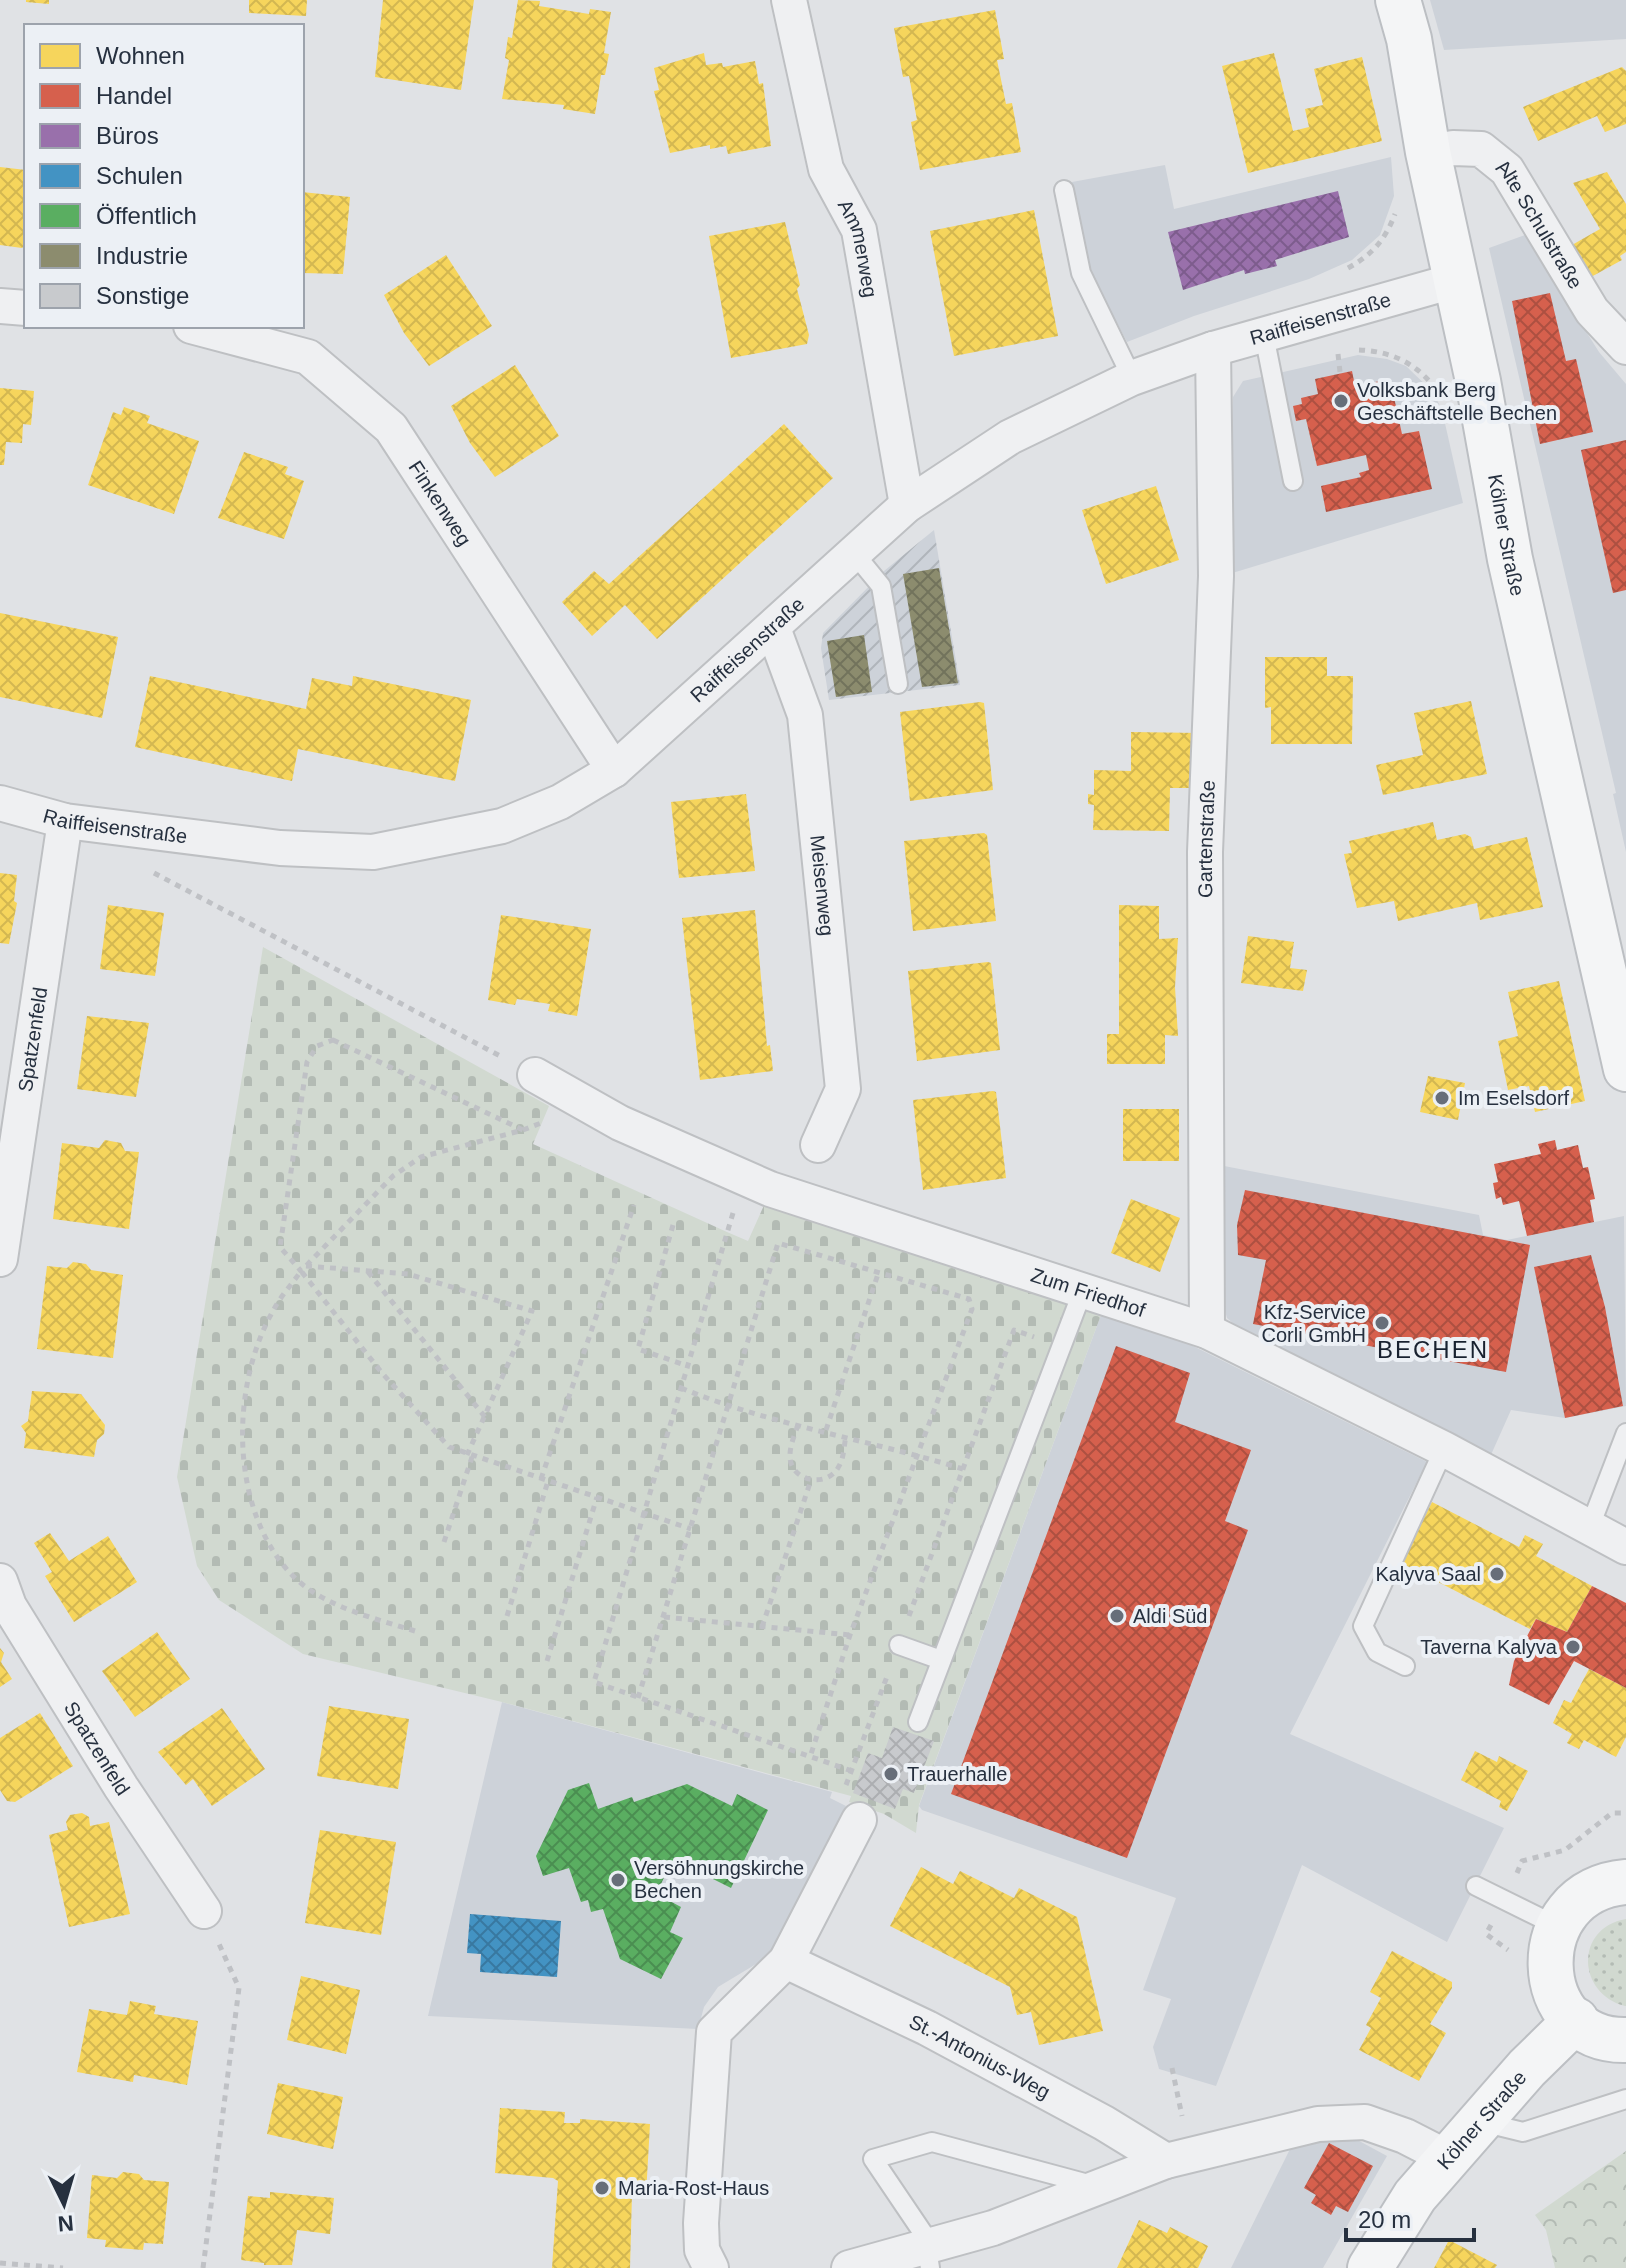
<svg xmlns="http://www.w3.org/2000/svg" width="1626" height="2268" viewBox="0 0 1626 2268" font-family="Arial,sans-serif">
	<defs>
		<pattern id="industrial-furrows" width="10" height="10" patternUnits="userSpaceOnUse" patternTransform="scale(2)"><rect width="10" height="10" fill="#cdd2d9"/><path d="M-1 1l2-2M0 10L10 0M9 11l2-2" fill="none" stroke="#b0b5bb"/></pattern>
		<pattern id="grass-dots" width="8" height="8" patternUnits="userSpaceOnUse" patternTransform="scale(2)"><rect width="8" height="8" fill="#d1d9d0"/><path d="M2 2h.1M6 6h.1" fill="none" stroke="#b3bbb4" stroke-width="1.8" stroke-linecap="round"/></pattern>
		<pattern id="forest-crowns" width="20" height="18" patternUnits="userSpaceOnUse" patternTransform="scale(2)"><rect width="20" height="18" fill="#d1d9d0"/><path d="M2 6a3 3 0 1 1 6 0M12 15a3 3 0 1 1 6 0" fill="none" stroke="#b3bbb4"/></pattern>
		<pattern id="cemetery-stones" width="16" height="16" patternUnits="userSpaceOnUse" patternTransform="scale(2)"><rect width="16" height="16" fill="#d1d9d0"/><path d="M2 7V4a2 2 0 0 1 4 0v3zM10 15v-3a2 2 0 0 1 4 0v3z" fill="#b3bbb4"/></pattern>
		<pattern id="homes-cross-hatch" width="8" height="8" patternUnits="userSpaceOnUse" patternTransform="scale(2)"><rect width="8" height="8" fill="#f6d55c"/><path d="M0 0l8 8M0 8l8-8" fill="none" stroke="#d3b751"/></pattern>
		<pattern id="shops-cross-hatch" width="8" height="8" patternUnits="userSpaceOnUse" patternTransform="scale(2)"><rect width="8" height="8" fill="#d6604d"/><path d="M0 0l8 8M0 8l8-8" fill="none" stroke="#ad5041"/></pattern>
		<pattern id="offices-cross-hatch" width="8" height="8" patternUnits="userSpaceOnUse" patternTransform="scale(2)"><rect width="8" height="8" fill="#9970ab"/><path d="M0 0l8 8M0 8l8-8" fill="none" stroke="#7d5c8d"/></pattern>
		<pattern id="schools-cross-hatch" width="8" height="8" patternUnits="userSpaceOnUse" patternTransform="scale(2)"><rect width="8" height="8" fill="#4393c3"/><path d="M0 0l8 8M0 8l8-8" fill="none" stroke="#3878a0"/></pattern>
		<pattern id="public-cross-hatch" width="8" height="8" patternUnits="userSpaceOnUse" patternTransform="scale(2)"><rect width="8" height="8" fill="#5aae61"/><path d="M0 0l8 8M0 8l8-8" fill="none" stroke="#4a8e51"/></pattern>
		<pattern id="industry-cross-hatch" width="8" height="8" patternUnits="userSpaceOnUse" patternTransform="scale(2)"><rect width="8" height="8" fill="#8c8c6e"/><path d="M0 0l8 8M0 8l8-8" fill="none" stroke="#72735c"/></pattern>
		<pattern id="building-cross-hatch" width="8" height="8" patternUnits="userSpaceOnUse" patternTransform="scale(2)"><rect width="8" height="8" fill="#c8cacd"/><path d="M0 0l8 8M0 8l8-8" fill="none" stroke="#acaeb1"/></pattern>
	</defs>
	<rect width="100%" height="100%" fill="#e0e2e5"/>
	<g fill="#cdd2d9">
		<polygon points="1430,0 1626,0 1626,39 1444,50"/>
		<polygon points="1391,157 1394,196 1380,235 1352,260 1309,279 1194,316 1127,342 1089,270 1072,182 1165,165 1174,209"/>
		<polygon points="1525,235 1599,352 1626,384 1626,852 1613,794 1616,793 1489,248"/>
		<polygon points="1358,355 1387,359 1406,366 1433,392 1442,410 1463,503 1229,574 1233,397 1243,381"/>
		<polygon points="1219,1165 1479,1215 1483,1235 1507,1240 1624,1216 1626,1406 1565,1418 1511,1410 1490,1457 1244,1333 1227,1318 1221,1295"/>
		<polygon points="1101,1315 1191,1345 1427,1462 1290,1734 1504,1828 1447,1942 1302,1865 1216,2086 1159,2069 1153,2047 1171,1999 1143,1990 1176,1898 922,1810 919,1806"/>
		<polygon points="502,1702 832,1792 830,1798 846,1806 775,1946 766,1958 718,1987 704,2007 698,2029 428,2016"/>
		<polygon points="1327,2136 1350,2136 1387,2156 1323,2268 1231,2268 1291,2147"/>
	</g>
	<polygon fill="url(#industrial-furrows)" points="934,530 960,685 829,700 821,648 823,633 884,571"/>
	<path fill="url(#grass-dots)" d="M1626,1919V2006H1625C1577,1994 1574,1928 1626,1919Z"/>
	<polygon fill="url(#forest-crowns)" points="1626,2151 1626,2268 1555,2268 1546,2230 1535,2215"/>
	<polygon fill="url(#cemetery-stones)" points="263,947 549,1106 533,1144 727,1232 748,1241 765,1203 1101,1315 919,1805 916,1833 884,1814 849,1802 851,1796 502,1702 303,1654 219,1600 197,1566 177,1477"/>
	<g fill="url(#homes-cross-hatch)">
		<polygon points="26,0 49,0 49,4 26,2"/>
		<polygon points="249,0 307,0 306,16 249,13"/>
		<polygon points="383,0 474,0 461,90 375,77"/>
		<polygon points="518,0 540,1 539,6 589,14 590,9 611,12 604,53 609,54 605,75 601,75 595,114 563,109 564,105 502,99 509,60 505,58 508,37 512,38"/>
		<polygon points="995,10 1004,59 997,60 1006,104 1012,103 1021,152 920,170 911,122 917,120 909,76 903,77 894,28"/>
		<polygon points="704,53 706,65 722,63 723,67 755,61 759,84 763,83 771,146 728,154 726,146 710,149 710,145 670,153 654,91 659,90 654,68"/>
		<polygon points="1274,53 1293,131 1309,127 1305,109 1323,105 1314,69 1362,57 1382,141 1248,173 1222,66"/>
		<polygon points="1622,67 1626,71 1626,124 1605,132 1597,116 1538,141 1523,107"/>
		<polygon points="0,167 26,170 26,244 22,248 0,245"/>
		<polygon points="1607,172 1626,204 1626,252 1620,256 1622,260 1591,277 1572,245 1600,229 1573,183"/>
		<polygon points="302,192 350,197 343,274 302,273"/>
		<polygon points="1034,210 1058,336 954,356 930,231"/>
		<polygon points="785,222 800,285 797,289 809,335 807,344 731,358 709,236"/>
		<polygon points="446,255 492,326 429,366 404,333 384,295"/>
		<polygon points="515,365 559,436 495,477 470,443 451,406"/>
		<polygon points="0,388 34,391 31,425 23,424 22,443 6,442 4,465 0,465"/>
		<polygon points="124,407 150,416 147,423 199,441 174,514 88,485 113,412 121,415"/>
		<polygon points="784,424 833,478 657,639 625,605 592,636 562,602 594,571 609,584"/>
		<polygon points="244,452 288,467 285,474 304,481 284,539 218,518"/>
		<polygon points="1156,486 1179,560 1106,584 1082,510"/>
		<polygon points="0,613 118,637 102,718 0,697"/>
		<polygon points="1265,657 1327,657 1327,676 1353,676 1352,744 1271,744 1271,707 1265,708"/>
		<polygon points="150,676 306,709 312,678 352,686 353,676 471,700 455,781 298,749 292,781 135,747"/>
		<polygon points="1471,701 1487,774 1383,795 1376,765 1423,755 1414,713"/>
		<polygon points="980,702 984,703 993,790 910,801 900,712"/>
		<polygon points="1131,732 1200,733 1199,788 1170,788 1169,831 1093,830 1094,805 1088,804 1088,794 1094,795 1094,770 1131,771"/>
		<polygon points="746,794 755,871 679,878 671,802"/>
		<polygon points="1433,822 1437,840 1465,834 1471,837 1474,849 1527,837 1543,907 1480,920 1477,903 1398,921 1394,901 1357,908 1344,854 1352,853 1349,841"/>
		<polygon points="984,833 987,835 996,921 913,931 904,841"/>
		<polygon points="0,873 17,875 14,901 17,903 9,944 0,943"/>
		<polygon points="108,905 164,913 155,976 100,969"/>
		<polygon points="1119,905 1159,906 1159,939 1178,938 1175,987 1178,1036 1165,1035 1165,1064 1107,1064 1107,1034 1119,1034"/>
		<polygon points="755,910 767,1046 770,1045 773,1071 700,1080 682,918"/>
		<polygon points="501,915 591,929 577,1016 548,1011 550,1004 517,999 515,1005 488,1000"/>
		<polygon points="1248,936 1294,942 1290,968 1307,970 1303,991 1241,983"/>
		<polygon points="988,962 991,963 1000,1050 917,1061 908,971"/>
		<polygon points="1559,981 1585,1101 1535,1112 1529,1086 1508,1090 1498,1041 1518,1036 1508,992"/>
		<polygon points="87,1016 149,1023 136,1097 77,1089"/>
		<polygon points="1428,1076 1465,1083 1458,1120 1420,1112"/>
		<polygon points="993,1091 996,1092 1006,1178 923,1190 913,1100"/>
		<rect x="1123" y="1109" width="56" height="52"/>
		<polygon points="105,1140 121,1143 125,1151 139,1152 129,1229 53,1219 62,1143 99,1148"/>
		<polygon points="1131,1199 1180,1218 1160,1272 1111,1253"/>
		<polygon points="73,1262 86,1264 91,1270 123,1275 113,1358 37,1349 47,1266 67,1268"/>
		<polygon points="32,1391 81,1394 105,1425 104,1434 97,1440 94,1457 24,1448 26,1433 21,1426 28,1421"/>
		<polygon points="1432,1502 1519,1547 1525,1535 1543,1544 1536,1556 1592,1586 1567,1632 1536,1619 1530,1629 1401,1563"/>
		<polygon points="50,1533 69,1561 108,1536 137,1582 74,1622 45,1576 52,1572 34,1543"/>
		<polygon points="157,1632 190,1679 135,1717 102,1671"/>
		<polygon points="0,1648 4,1653 1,1662 12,1679 0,1687"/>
		<polygon points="1589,1669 1626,1688 1626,1737 1616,1757 1584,1740 1579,1749 1567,1743 1572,1734 1553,1723 1564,1700 1571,1703"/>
		<polygon points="329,1706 409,1719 398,1789 317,1776"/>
		<polygon points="222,1708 265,1769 212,1806 193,1779 186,1785 158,1752"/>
		<polygon points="40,1713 73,1766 15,1802 7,1801 0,1790 0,1738"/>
		<polygon points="1475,1751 1497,1762 1499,1756 1528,1771 1507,1811 1499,1807 1501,1801 1461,1780"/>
		<polygon points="82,1813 89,1817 90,1826 109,1822 130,1914 69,1927 49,1835 68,1830 66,1822 70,1815"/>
		<polygon points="320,1830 396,1842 381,1935 305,1923"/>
		<polygon points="921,1867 953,1884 960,1871 1014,1898 1019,1888 1077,1917 1103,2031 1039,2045 1031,2012 1017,2015 1010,1987 890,1926"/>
		<polygon points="1392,1951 1452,1982 1452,1988 1430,2024 1446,2033 1419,2081 1359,2050 1371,2028 1366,2025 1381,1998 1370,1992"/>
		<polygon points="301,1976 360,1990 346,2054 287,2040"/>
		<polygon points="130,2001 156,2006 154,2014 198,2021 187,2085 134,2075 133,2082 77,2072 89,2009 127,2015"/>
		<polygon points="278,2083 343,2097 333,2149 267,2134"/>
		<polygon points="500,2108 565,2112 564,2123 580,2123 580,2119 650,2124 646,2195 632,2194 630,2268 552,2268 558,2181 553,2178 495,2173"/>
		<polygon points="123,2172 139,2174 144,2180 169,2182 163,2244 144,2243 143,2250 105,2247 106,2240 87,2238 92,2175 117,2178"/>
		<polygon points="270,2192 334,2198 330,2234 297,2230 292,2265 264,2265 264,2263 241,2260 248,2196 270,2198"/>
		<polygon points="1139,2220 1167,2233 1170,2227 1208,2246 1198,2268 1117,2268"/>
		<polygon points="1449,2240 1497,2265 1495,2268 1434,2268"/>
	</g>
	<g fill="url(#shops-cross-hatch)">
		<polygon points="1550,293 1566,361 1576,359 1593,432 1540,444 1512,301"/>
		<polygon points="1352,371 1355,386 1390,379 1402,434 1419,431 1432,489 1326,512 1321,486 1361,477 1359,473 1369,470 1366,455 1317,466 1306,419 1296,421 1293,406 1302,404 1301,398 1318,394 1315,379"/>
		<polygon points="1626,440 1626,590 1613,593 1581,450"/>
		<polygon points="1555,1140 1557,1150 1578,1145 1583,1168 1588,1167 1595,1199 1590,1200 1594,1222 1527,1236 1519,1201 1503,1205 1501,1197 1496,1199 1493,1183 1498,1182 1494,1164 1541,1154 1538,1144"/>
		<polygon points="1245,1190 1530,1245 1506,1372 1253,1324 1266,1260 1238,1255 1237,1225"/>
		<polygon points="1591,1255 1605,1307 1623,1406 1565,1418 1534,1267"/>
		<polygon points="1116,1346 1190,1373 1175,1422 1251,1450 1225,1521 1248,1530 1127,1858 951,1794"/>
		<polygon points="1592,1586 1626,1603 1626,1688 1574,1661 1549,1705 1509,1685 1514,1661 1536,1619 1567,1632"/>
		<polygon points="1329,2143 1373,2166 1348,2212 1336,2206 1331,2215 1311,2203 1316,2195 1304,2188"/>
	</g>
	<polygon fill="url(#offices-cross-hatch)" points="1338,191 1349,237 1275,260 1277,266 1245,274 1244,270 1183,290 1168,232"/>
	<polygon fill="url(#schools-cross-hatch)" points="470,1914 561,1921 557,1977 480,1972 481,1954 467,1953"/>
	<polygon fill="url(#public-cross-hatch)" points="589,1783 598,1809 632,1797 634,1802 687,1784 732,1806 737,1794 768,1810 731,1888 683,1864 668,1869 661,1884 666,1899 681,1907 670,1932 683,1938 661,1979 620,1959 603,1909 591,1912 588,1900 581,1902 569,1868 543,1876 536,1856 568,1790"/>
	<g fill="url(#industry-cross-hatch)">
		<polygon points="939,568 958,683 922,687 903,574"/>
		<polygon points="864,635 872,692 836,697 827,641"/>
	</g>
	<polygon fill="url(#building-cross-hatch)" points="893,1727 934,1741 914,1793 903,1789 895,1809 853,1793 868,1753 882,1758"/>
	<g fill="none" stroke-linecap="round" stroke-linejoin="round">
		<g stroke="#bec0c3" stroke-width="22">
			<g id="lane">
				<polyline points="1064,190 1081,273 1132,378"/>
				<polyline points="1264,335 1293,481"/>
				<polyline points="854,553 881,586 898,684"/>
				<polyline points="1589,1529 1626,1433"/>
				<polyline points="899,1645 941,1660"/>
				<polyline points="1405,1666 1377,1652 1363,1626 1444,1449"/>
				<polyline points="918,1722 1083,1290"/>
				<polyline points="1476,1886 1557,1926"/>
				<polyline points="1482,2122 1523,2132 1626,2099"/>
				<polyline points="930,2268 925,2236 873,2159 932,2142 1092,2185"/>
			</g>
		</g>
		<g stroke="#bec0c3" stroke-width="38">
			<g id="street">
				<path id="s1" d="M789,0L826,169L859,230L907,505"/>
				<path id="s2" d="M1428,152L1453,148L1481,149L1507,170L1592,311L1626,347"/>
				<polyline points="0,306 26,308"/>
				<path id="s3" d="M191,326L308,357L391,428L614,770"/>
				<path id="s4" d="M773,628L805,715L843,1089L818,1145"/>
				<path id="s5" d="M0,803L65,821L280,848L373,852L502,826L560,802L614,770L907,505L1010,437L1132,378L1213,349L1457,280"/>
				<path id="s6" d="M535,1075L620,1123L770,1189L1207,1331L1444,1449L1626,1547"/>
				<path id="s7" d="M0,1259L65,821"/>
				<path id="s8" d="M1207,1331L1205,852L1216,576L1213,349"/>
				<path id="s9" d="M0,1581L9,1606L121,1787L204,1911"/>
				<path id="s10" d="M786,1961L927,2028L1104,2123L1166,2161"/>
				<polyline points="711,2268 702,2250 701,2223 714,2032 786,1961 859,1820"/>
				<polyline points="849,2268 993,2228 1166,2161 1318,2124 1365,2122 1405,2136 1448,2158"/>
			</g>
		</g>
		<g stroke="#bcbfc3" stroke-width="48">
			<g id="primary">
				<path id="s11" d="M1398,0L1409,39L1428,152L1478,381L1510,559L1626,1069"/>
				<path d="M1626,1882C1522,1891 1529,2042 1626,2040"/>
				<path id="s12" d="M1370,2268L1415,2196L1527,2068L1576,2020"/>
			</g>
		</g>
		<g stroke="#bfc1c5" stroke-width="5" stroke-dasharray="6 6" stroke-linecap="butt">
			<path d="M1348,268C1372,255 1385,240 1395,214"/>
			<path d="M1359,350C1388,351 1412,361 1431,383"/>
			<polyline points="1338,354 1340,372"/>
			<polyline points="154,873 502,1057"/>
			<polygon points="333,1040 523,1130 421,1157 393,1176 301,1271 280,1247 307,1062 317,1046"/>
			<polyline points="523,1130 541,1123"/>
			<polyline points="733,1213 594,1682 852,1771"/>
			<polyline points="673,1225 638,1349 688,1366"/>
			<polyline points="306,1266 408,1274 532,1311 467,1455"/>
			<polyline points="368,1272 485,1417"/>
			<path d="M681,1388C771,1425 870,1440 963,1469"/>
			<path d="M798,1425C795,1434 790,1445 790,1455C789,1482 828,1489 839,1466C844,1458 844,1445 846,1436"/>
			<polyline points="826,1430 879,1271"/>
			<polyline points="541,1479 634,1205"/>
			<polyline points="444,1542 472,1457"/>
			<polyline points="507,1616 548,1481"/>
			<polyline points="909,1616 1014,1330 1034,1337"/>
			<polyline points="664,1617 850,1635"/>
			<polyline points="762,1627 811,1480"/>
			<path d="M415,1631C374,1618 324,1607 293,1576C229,1511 230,1386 273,1311C280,1297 292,1284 301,1271L382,1373L449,1447L691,1529"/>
			<polyline points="547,1661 597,1497"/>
			<polyline points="638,1698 778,1243 969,1299 972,1309 850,1635 810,1757"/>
			<polyline points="846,1785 888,1674"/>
			<polyline points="1517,1873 1522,1861 1565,1850 1612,1813 1626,1813"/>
			<polyline points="1491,1925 1486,1934 1508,1950"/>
			<polyline points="1172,2068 1182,2116"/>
			<polyline points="0,2263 63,2268"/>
			<polyline points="203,2268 239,1988 219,1944"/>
		</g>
		<use href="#lane" stroke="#eff0f2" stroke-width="18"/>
		<use href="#street" stroke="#eff0f2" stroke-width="34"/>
		<use href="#primary" stroke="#f4f5f6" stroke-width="44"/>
	</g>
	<g fill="#676e79" stroke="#ecf0f5" stroke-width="3">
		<circle cx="1341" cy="401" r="8"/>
		<circle cx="1442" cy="1098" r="8"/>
		<circle cx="1382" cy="1323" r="8"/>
		<circle cx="1497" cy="1574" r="8"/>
		<circle cx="1117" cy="1616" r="8"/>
		<circle cx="1573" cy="1647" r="8"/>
		<circle cx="891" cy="1774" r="8"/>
		<circle cx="618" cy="1880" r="8"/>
		<circle cx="602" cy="2188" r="8"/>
	</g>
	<g text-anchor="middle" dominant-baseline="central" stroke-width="8" stroke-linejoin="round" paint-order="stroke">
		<g font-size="20" fill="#26303f" stroke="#ecf0f5">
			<text stroke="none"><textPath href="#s2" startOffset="150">Alte Schulstraße</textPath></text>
			<text stroke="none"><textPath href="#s1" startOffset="260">Ammerweg</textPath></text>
			<text stroke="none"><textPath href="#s5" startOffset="1486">Raiffeisenstraße</textPath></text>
			<text stroke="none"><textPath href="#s3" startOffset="320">Finkenweg</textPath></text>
			<text stroke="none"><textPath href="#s11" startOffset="546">Kölner Straße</textPath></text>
			<text stroke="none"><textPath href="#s5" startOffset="814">Raiffeisenstraße</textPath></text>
			<text stroke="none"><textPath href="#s5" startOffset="118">Raiffeisenstraße</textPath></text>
			<text stroke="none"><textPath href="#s8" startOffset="492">Gartenstraße</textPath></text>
			<text stroke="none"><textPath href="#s4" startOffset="264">Meisenweg</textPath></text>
			<text stroke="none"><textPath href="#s7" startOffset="222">Spatzenfeld</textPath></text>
			<text stroke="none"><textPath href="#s6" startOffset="596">Zum Friedhof</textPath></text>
			<text stroke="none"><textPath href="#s9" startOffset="194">Spatzenfeld</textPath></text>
			<text stroke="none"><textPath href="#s10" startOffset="216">St.-Antonius-Weg</textPath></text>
			<text stroke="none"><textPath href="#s12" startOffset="186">Kölner Straße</textPath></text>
		</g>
		<g font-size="20" fill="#26303f" stroke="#ecf0f5" text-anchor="start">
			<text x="1357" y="390">Volksbank Berg<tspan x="1357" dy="23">Geschäftstelle Bechen</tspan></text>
			<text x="1458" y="1098">Im Eselsdorf</text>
			<text x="1366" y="1312" text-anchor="end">Kfz-Service<tspan x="1366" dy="23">Corli GmbH</tspan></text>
			<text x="1481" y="1574" text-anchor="end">Kalyva Saal</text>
			<text x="1133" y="1616">Aldi Süd</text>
			<text x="1557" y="1647" text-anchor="end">Taverna Kalyva</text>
			<text x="907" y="1774">Trauerhalle</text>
			<text x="634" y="1868">Versöhnungskirche<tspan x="634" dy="23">Bechen</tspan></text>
			<text x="618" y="2188">Maria-Rost-Haus</text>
		</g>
		<g font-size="24" letter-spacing="2" fill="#18212f" stroke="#ecf0f5">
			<text x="1433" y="1349">BECHEN</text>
		</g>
	</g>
	<rect x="24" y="24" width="280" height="304" fill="#ecf0f5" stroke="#9da3ac" stroke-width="2"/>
	<rect x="40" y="44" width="40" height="24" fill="#f6d55c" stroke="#9da3ac" stroke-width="2"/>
	<text x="96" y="64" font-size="24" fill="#26303f">Wohnen</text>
	<rect x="40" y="84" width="40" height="24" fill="#d6604d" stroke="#9da3ac" stroke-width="2"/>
	<text x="96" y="104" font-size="24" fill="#26303f">Handel</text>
	<rect x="40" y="124" width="40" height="24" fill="#9970ab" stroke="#9da3ac" stroke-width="2"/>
	<text x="96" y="144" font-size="24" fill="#26303f">Büros</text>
	<rect x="40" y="164" width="40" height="24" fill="#4393c3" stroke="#9da3ac" stroke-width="2"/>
	<text x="96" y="184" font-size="24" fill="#26303f">Schulen</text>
	<rect x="40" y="204" width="40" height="24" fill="#5aae61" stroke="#9da3ac" stroke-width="2"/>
	<text x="96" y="224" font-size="24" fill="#26303f">Öffentlich</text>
	<rect x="40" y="244" width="40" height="24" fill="#8c8c6e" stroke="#9da3ac" stroke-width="2"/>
	<text x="96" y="264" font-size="24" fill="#26303f">Industrie</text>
	<rect x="40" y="284" width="40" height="24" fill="#c8cacd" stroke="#9da3ac" stroke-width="2"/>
	<text x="96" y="304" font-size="24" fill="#26303f">Sonstige</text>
	<g transform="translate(64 2204) rotate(175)" stroke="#ecf0f5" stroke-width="6" paint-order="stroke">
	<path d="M0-6L14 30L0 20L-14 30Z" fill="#26303f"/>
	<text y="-12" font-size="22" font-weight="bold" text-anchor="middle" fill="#26303f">N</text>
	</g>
	<path d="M1346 2228v12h128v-12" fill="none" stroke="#26303f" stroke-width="4"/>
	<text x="1358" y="2228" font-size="24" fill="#26303f" stroke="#ecf0f5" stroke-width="6" paint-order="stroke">20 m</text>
</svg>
